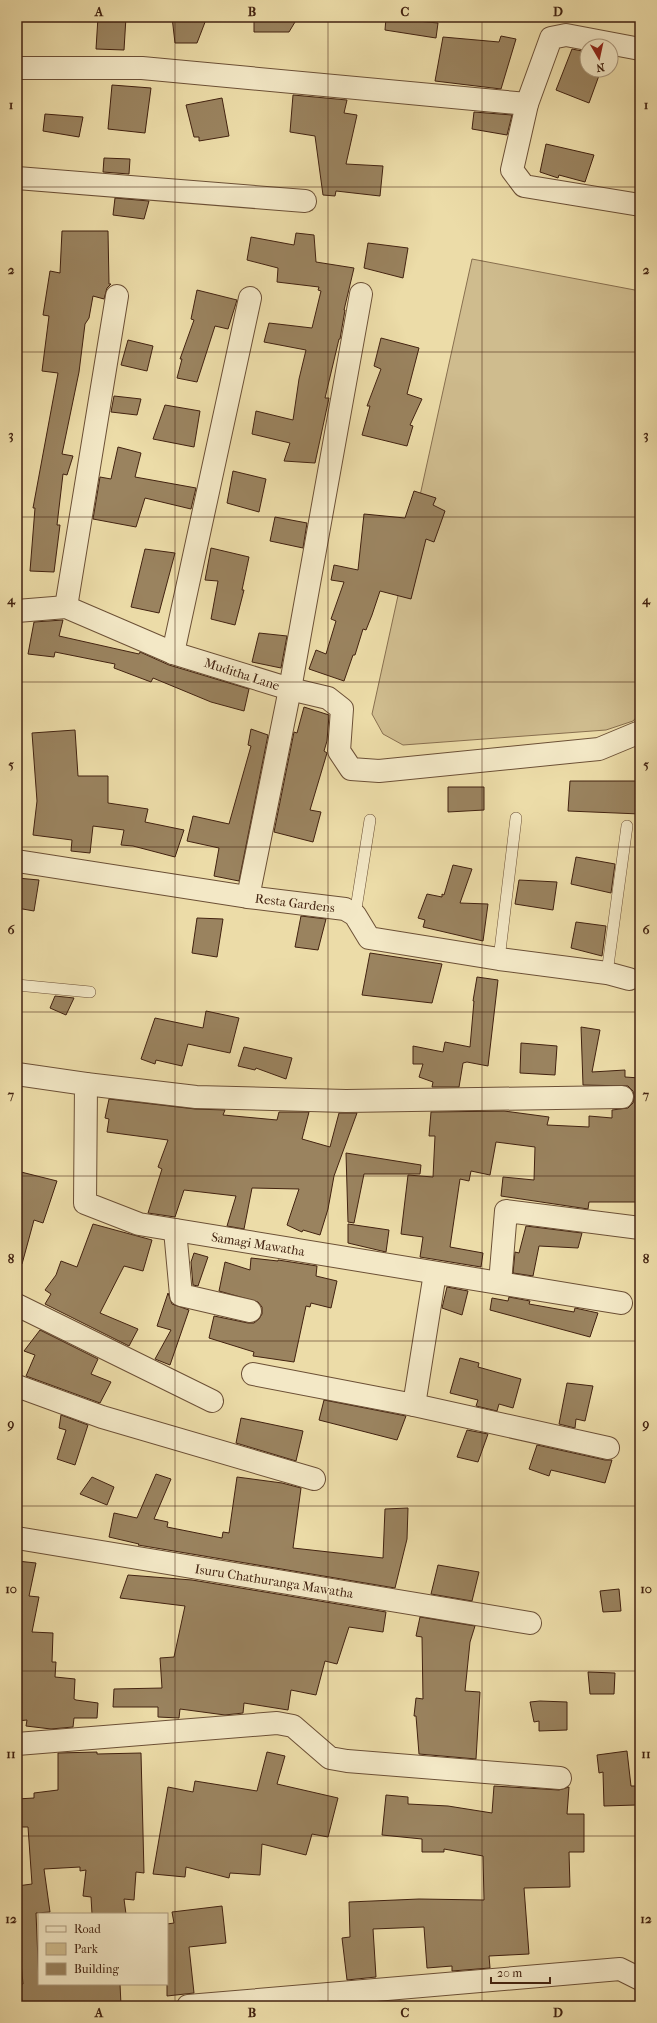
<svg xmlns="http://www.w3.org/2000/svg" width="657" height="2023" viewBox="0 0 657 2023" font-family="'IM FELL French Canon',serif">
	<rect width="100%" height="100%" fill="#ecdca8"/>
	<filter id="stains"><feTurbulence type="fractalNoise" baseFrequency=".005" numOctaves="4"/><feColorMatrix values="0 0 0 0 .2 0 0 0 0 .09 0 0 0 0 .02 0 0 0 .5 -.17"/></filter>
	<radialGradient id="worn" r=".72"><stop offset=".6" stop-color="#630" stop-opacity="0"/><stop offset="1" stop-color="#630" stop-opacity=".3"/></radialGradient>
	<polygon fill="#cfbc8e" stroke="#886f4f" points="472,259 640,291 640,713 633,721 606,730 403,745 383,734 372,714"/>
	<g fill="#9a835f" stroke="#422210">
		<polygon points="98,17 126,17 124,50 96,49"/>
		<polygon points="172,17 207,17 197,43 175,43"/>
		<polygon points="254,17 298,17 289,32 254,32"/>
		<polygon points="386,18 438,23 436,38 385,30"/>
		<polygon points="501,36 516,39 501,89 435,81 443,37 499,42"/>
		<polygon points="572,49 587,52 587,70 601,70 589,103 556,90"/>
		<polygon points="112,85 151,88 145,133 108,129"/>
		<polygon points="293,95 347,100 344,113 357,115 346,164 383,166 380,196 336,191 335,196 323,195 315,136 290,132"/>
		<polygon points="222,98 229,136 199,141 199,137 194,137 186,105"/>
		<polygon points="474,112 512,115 507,135 472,129"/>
		<polygon points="45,114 83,117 79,137 43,131"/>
		<polygon points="546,144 594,155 585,182 559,175 558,178 540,172"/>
		<polygon points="104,158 130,159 129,174 103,172"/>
		<polygon points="115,198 149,201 144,219 113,215"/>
		<polygon points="62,231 108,231 109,284 111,284 107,288 104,299 93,296 89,318 85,324 79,372 62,454 73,456 67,475 63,474 57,525 60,525 54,572 30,571 35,508 33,508 58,373 42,371 49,316 43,315 50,271 60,273"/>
		<polygon points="296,233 314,235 316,262 354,268 344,310 345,310 340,339 339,339 325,398 329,398 315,463 284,461 290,443 252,434 256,411 293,420 299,379 306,350 264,342 269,323 312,328 321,291 318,290 319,287 277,282 278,268 247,260 251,237 294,245"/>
		<polygon points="368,243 408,248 403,278 364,268"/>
		<polygon points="197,290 237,300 228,329 215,326 197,382 177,378 182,359 180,359 194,320 191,319"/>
		<polygon points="381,338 419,348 407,394 422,399 410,425 413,426 407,446 362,435 370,406 367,406 381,369 374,366"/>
		<polygon points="128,340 153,346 147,371 121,365"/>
		<polygon points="114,396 141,399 137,415 111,412"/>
		<polygon points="165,405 200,411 194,447 153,439"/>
		<polygon points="118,447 141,453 135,477 196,488 191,509 145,498 136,527 93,519 100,477 111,479"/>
		<polygon points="233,471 266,479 259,512 227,503"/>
		<polygon points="414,491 436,498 433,505 445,511 434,542 426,539 411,599 380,591 372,615 366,630 363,629 355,655 353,655 344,681 309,669 316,650 326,654 336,621 331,619 344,582 331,580 334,565 358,570 364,514 405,518"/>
		<polygon points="275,517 307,523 303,548 270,541"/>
		<polygon points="211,548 249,557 242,590 244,590 235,625 211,619 218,581 205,580"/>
		<polygon points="145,549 175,553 159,613 131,607"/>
		<polygon points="63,620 59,636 139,654 140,652 169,665 249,689 244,711 211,702 153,678 151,682 114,668 115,664 55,652 54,657 28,654 34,622"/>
		<polygon points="259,633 287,636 281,668 252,662"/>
		<polygon points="304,707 329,715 327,741 324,751 327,753 310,810 321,812 313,842 274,832 294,732 297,733"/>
		<polygon points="251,729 268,735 239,881 214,876 219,848 187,841 193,816 229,824 251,746 248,745"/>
		<polygon points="75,730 78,776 108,776 108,803 148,809 145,822 184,830 175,857 133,846 121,845 124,830 93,826 90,853 71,851 72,840 33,835 37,801 32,733"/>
		<polygon points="570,781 640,781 640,814 568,811"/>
		<polygon points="448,787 484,787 484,810 448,812"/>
		<polygon points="576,857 615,864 611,893 571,884"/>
		<polygon points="453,865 472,869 460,903 488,904 483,941 423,927 425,920 418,918 427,894 442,897 442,894 444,895"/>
		<polygon points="17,878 39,880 34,911 17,908"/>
		<polygon points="519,880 557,882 553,910 515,904"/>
		<polygon points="301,916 326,919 318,950 295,947"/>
		<polygon points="197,918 223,919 217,957 192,953"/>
		<polygon points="576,922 606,926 602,956 571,948"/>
		<polygon points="370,953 442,964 432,1003 362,995"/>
		<polygon points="477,977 498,980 488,1066 467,1062 463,1063 459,1087 432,1087 433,1082 419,1077 423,1064 413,1064 413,1046 443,1052 445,1042 470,1047 474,1001 473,1001"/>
		<polygon points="55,996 74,998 66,1015 50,1008"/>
		<polygon points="206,1011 239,1018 230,1053 188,1044 182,1066 156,1060 155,1064 141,1059 155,1018 203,1028"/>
		<polygon points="581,1027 600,1030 592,1072 625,1070 625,1077 640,1078 640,1162 638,1202 589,1202 588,1209 501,1196 503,1177 534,1180 535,1147 496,1142 490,1175 471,1171 469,1181 460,1179 450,1247 483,1253 481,1267 420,1257 423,1237 401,1234 408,1175 433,1177 435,1136 429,1136 431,1112 504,1111 549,1117 547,1125 589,1127 589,1116 612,1118 612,1110 628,1108 633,1103 634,1097 633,1091 628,1086 583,1085"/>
		<polygon points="521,1043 557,1046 555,1075 520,1073"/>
		<polygon points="244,1047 292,1058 286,1079 256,1068 255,1070 238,1066"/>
		<polygon points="109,1099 195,1109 225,1110 223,1115 277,1120 279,1112 309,1112 302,1139 330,1147 339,1113 357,1113 334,1176 328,1209 320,1235 303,1230 302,1232 287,1225 299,1189 252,1188 244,1229 227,1226 236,1196 184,1190 175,1217 148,1213 162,1169 158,1167 168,1140 107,1132 109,1119 105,1118"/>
		<polygon points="346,1153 421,1165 420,1174 364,1174 354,1223 348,1222"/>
		<polygon points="17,1171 57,1181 43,1223 34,1220 22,1264 17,1263"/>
		<polygon points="93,1224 152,1240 143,1271 124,1266 100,1313 138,1329 129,1346 45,1304 51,1294 45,1290 56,1275 61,1261 77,1267"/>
		<polygon points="348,1224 389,1230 386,1252 348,1243"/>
		<polygon points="526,1226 582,1233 578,1248 539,1246 533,1276 513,1273 515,1252 519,1253"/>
		<polygon points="194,1253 208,1257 198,1286 193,1285 191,1262"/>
		<polygon points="251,1258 278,1261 278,1260 317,1266 316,1276 337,1281 331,1308 311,1303 310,1307 306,1306 294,1362 253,1356 254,1352 209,1338 214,1316 248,1323 254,1323 259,1319 262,1314 262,1307 258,1302 219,1291 225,1262 250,1270"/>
		<polygon points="447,1287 468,1291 462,1315 442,1308"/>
		<polygon points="168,1293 172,1304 189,1310 170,1365 155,1359 171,1330 157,1326"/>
		<polygon points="509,1297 530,1301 529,1304 574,1312 575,1308 598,1313 590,1337 490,1310 492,1298 508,1301"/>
		<polygon points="40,1330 98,1359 91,1374 111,1382 100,1403 26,1376 35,1355 24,1351"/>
		<polygon points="460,1358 479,1363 478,1367 521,1379 513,1408 499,1404 497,1411 476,1406 478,1400 450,1393"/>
		<polygon points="567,1383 593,1386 585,1421 576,1419 575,1428 559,1424"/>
		<polygon points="324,1400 406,1416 397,1440 319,1420"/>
		<polygon points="61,1415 88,1425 75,1465 57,1459 66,1430 59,1428"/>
		<polygon points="241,1418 303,1431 296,1461 236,1443"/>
		<polygon points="467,1430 488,1434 478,1462 457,1457"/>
		<polygon points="537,1445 605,1460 612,1460 605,1483 551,1470 549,1476 529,1469"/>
		<polygon points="156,1474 171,1479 154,1519 168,1522 167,1527 222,1538 223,1532 229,1533 237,1477 282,1483 301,1488 293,1548 383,1558 385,1509 408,1508 407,1539 395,1588 138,1545 139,1544 109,1537 114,1513 137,1518"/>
		<polygon points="92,1477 114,1487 107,1505 80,1494"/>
		<polygon points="17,1561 36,1563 29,1596 39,1597 32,1632 53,1633 52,1662 56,1662 55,1677 75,1679 74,1699 76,1700 98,1703 97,1718 74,1718 73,1727 51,1729 26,1726 27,1720 17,1721 17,1648 20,1648 21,1618 17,1618"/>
		<polygon points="438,1565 479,1572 472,1601 431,1594"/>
		<polygon points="128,1575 192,1580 386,1612 383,1632 349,1627 337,1664 325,1661 316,1695 291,1690 288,1710 244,1703 243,1713 225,1715 180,1709 179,1718 158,1717 158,1707 113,1707 114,1689 162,1688 160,1658 174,1657 185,1606 120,1598"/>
		<polygon points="619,1589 621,1611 603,1612 600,1591"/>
		<polygon points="420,1617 475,1626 470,1642 465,1691 480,1692 476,1759 419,1754 416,1716 414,1716 416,1698 423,1699 422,1637 416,1636"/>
		<polygon points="588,1672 615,1673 614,1694 590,1694"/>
		<polygon points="540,1701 567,1702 567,1730 539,1731 539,1721 534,1722 530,1702"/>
		<polygon points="627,1751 631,1786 636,1786 636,1805 604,1806 603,1772 599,1773 597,1755"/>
		<polygon points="97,1752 97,1754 141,1753 144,1873 136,1872 134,1900 124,1899 126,1914 92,1914 91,1897 83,1896 86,1870 80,1871 80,1867 44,1869 50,1912 36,1913 39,1984 120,1984 121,2005 23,2006 19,1984 23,1984 17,1918 17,1886 32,1884 28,1827 17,1827 17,1799 34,1798 34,1793 58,1790 58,1753"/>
		<polygon points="267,1752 285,1756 277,1784 338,1798 328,1837 312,1834 306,1855 262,1844 260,1875 230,1873 229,1878 186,1867 185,1877 153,1874 168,1787 193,1792 195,1781 257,1791"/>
		<polygon points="494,1786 559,1790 569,1787 567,1814 584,1814 584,1852 569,1852 570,1887 524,1888 529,1954 489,1956 490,1968 452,1971 452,1966 427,1968 424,1927 373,1929 376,1977 347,1980 342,1938 350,1937 349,1902 419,1899 484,1900 483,1856 444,1849 444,1852 422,1852 422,1839 382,1835 386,1795 408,1797 408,1804 448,1806 492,1813"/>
		<polygon points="222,1906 226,1943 189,1947 194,1993 167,1996 167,1924 174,1923 172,1912"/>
	</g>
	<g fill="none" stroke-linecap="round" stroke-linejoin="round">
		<g stroke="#6c5036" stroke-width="12">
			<g id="service">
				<polyline points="355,915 370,820"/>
				<polyline points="499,959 516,818"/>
				<polyline points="607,973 627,826"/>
				<polyline points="17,985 90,992"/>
			</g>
		</g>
		<g stroke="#6c5036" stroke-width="24">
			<g id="minor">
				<polyline points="640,49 566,35 551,38 527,104 512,170 524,186 640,205"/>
				<polyline points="17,68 142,68 527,104"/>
				<polyline points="17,178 305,201"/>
				<polyline points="66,607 117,296"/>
				<polyline points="17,611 66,607 173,653 290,689 328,698 342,709 339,751 351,769 379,771 599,749 640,732"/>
				<polyline points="173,653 250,298"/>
				<polyline points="17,861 248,897 345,909 355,915 369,938 499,959 607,973 629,979"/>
				<polyline points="248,897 290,689 361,294"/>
				<polyline points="17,1074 86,1084 85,1203 139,1224 621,1303"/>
				<polyline points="86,1084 196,1097 346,1101 622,1097"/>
				<polyline points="175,1230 181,1295 250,1311"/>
				<polyline points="435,1273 414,1405 608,1448"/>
				<polyline points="500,1283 506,1211 640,1228"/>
				<polyline points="17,1305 212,1401"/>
				<polyline points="253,1374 414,1405"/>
				<polyline points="17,1386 102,1417 314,1479"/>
				<polyline points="17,1538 530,1623"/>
				<polyline points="17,1744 277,1723 293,1726 330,1758 347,1761 560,1778"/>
				<polyline points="188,2006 620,1969 640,1979"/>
			</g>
		</g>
		<use href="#service" stroke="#f3e8c6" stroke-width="11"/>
		<use href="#minor" stroke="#f3e8c6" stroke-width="22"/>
	</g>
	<path fill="none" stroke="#422210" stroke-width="1" stroke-opacity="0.55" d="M175,17V2006M328,17V2006M482,17V2006M17,187H640M17,352H640M17,517H640M17,682H640M17,847H640M17,1012H640M17,1176H640M17,1341H640M17,1506H640M17,1671H640M17,1836H640"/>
	<g text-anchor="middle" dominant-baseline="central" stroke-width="3" stroke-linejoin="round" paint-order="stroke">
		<g font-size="13" fill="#422210" stroke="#f3e8c6">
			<text transform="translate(242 674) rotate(18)">Muditha Lane</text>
			<text transform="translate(295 903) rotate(7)">Resta Gardens</text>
			<text transform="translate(258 1244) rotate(9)">Samagi Mawatha</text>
			<text transform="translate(274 1581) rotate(9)">Isuru Chathuranga Mawatha</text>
		</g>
	</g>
	<rect width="657" height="2023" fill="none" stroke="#ecdca8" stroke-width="44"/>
	<rect x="38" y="1913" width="130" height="72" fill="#f3e8c6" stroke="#ac997d"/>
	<rect x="46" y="1926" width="20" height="6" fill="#f3e8c6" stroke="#ac997d"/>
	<text x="74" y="1933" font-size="12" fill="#422210">Road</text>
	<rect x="46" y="1943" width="20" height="12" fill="#cfbc8e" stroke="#ac997d"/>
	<text x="74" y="1953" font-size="12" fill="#422210">Park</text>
	<rect x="46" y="1963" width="20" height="12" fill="#9a835f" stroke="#ac997d"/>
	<text x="74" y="1973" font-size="12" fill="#422210">Building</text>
	<g transform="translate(599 58) rotate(171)"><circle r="19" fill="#f3e8c6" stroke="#ac997d"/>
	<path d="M0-3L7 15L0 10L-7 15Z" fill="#8f2418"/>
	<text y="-6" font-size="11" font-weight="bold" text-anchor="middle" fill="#422210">N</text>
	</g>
	<path d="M491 1977v6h59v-6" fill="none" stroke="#422210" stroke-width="2"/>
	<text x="497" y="1977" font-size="12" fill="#422210" stroke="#f3e8c6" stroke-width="3" paint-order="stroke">20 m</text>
	<rect x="22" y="22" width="613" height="1979" fill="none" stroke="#422210" stroke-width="1.5"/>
	<g font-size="13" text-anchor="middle" font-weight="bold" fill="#422210">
		<text x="99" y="16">A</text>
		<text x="252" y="16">B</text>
		<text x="405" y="16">C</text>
		<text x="558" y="16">D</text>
		<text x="11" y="109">1</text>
		<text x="646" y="109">1</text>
		<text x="11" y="274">2</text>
		<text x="646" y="274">2</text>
		<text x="11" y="439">3</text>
		<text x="646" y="439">3</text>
		<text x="11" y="604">4</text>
		<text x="646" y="604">4</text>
		<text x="11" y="769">5</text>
		<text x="646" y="769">5</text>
		<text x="11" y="934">6</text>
		<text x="646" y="934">6</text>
		<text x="11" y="1099">7</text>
		<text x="646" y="1099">7</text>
		<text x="11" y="1263">8</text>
		<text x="646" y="1263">8</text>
		<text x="11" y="1428">9</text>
		<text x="646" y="1428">9</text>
		<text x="11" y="1593">10</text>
		<text x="646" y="1593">10</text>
		<text x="11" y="1758">11</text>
		<text x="646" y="1758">11</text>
		<text x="11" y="1923">12</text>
		<text x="646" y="1923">12</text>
		<text x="99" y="2017">A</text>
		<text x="252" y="2017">B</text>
		<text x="405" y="2017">C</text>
		<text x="558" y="2017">D</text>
	</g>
	<rect width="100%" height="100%" filter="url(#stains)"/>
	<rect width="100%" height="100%" fill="url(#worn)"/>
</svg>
